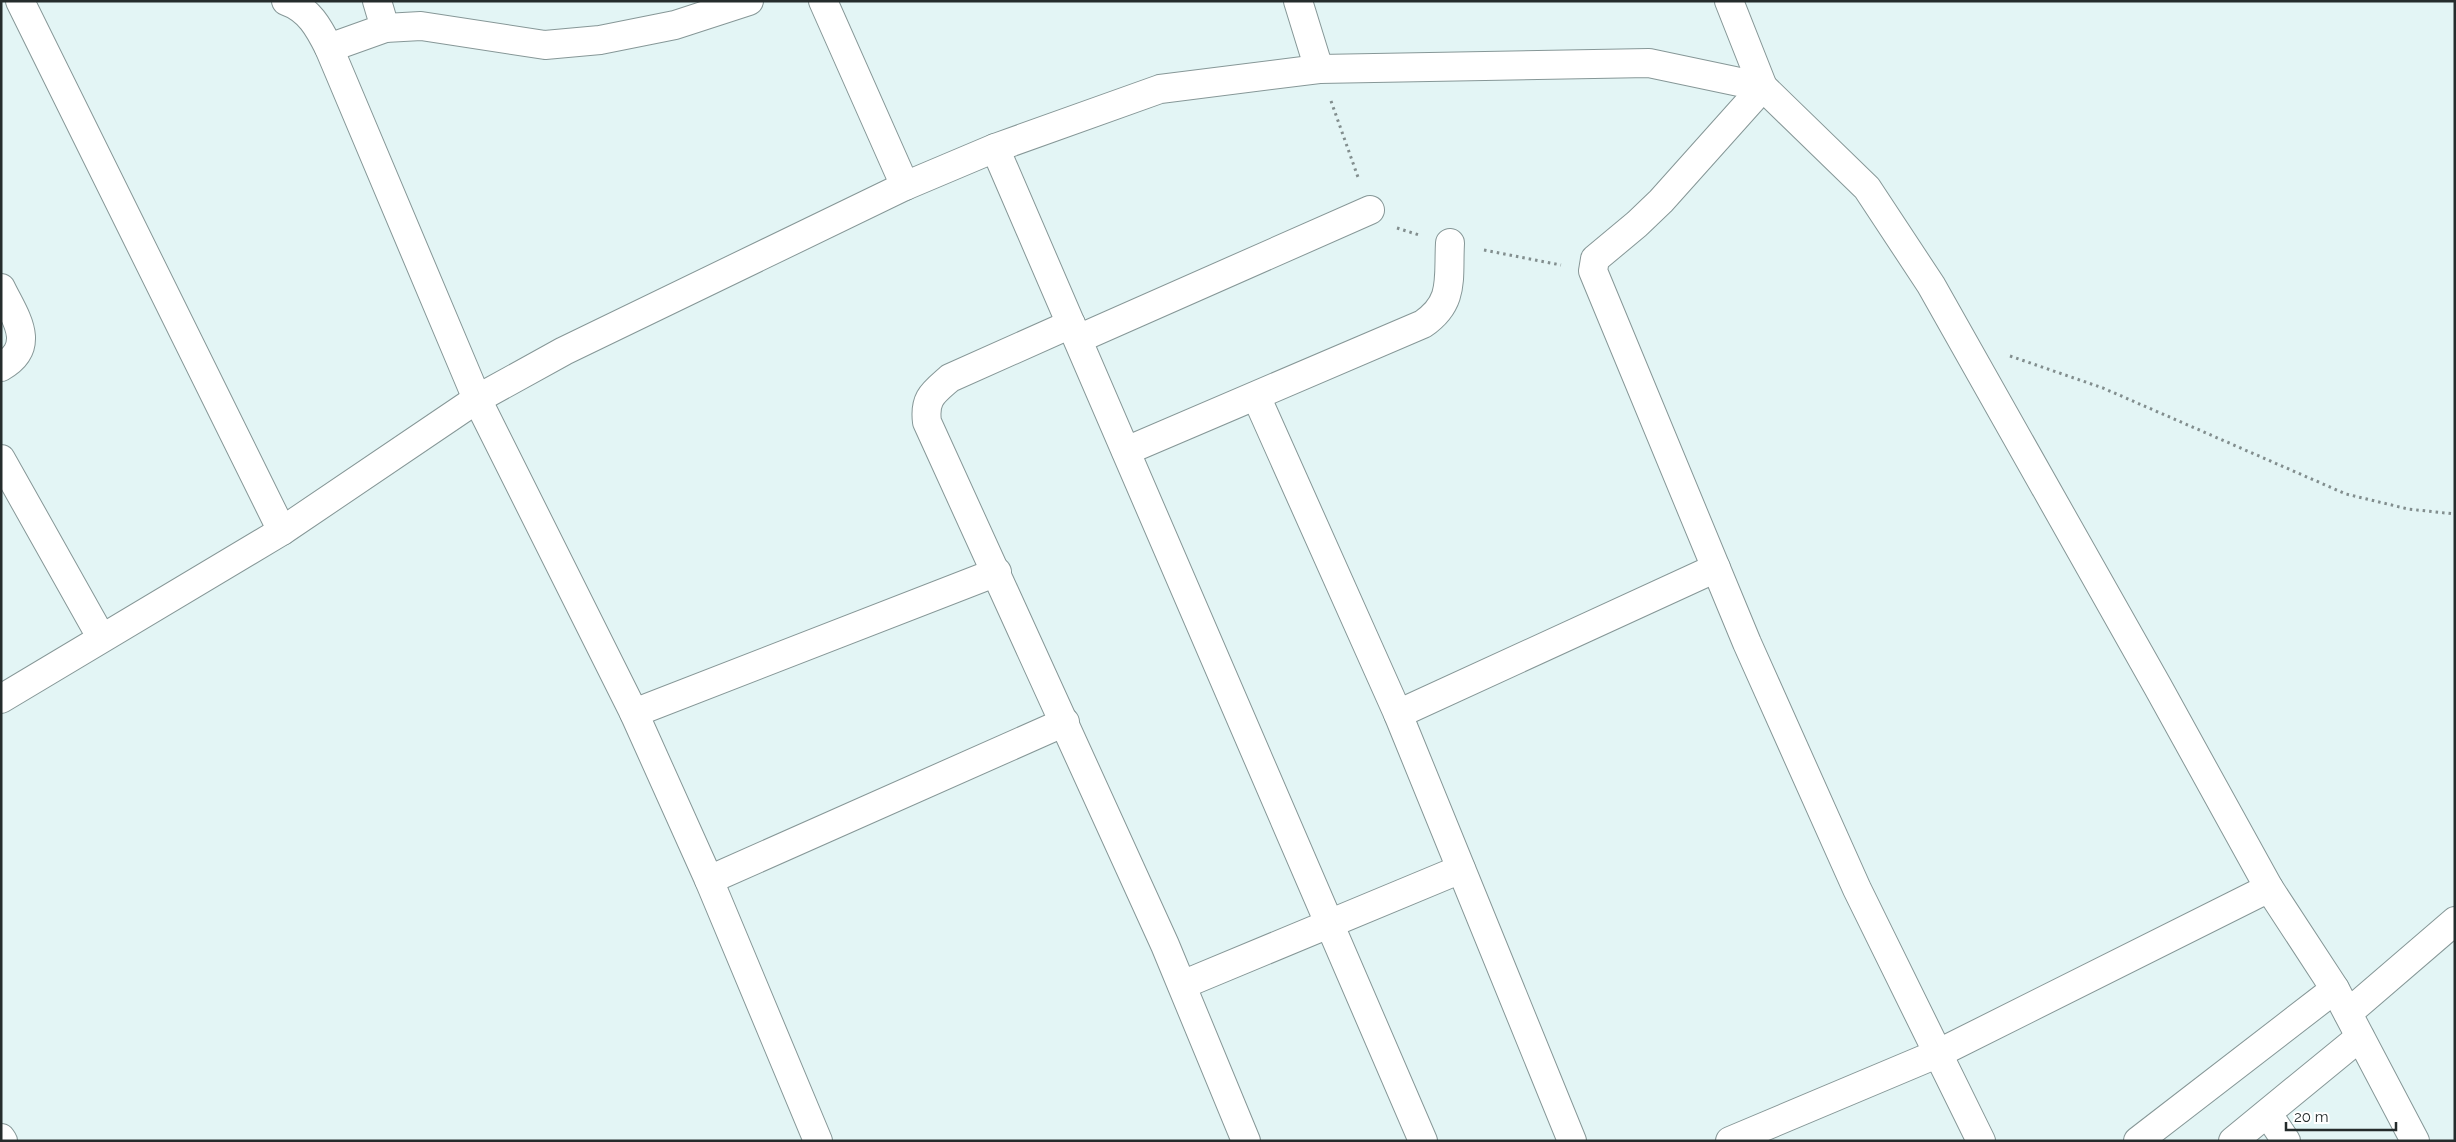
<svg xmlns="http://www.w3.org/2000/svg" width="2456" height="1142" viewBox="0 0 2456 1142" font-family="Raleway,sans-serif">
	<rect width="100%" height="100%" fill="#e3f5f5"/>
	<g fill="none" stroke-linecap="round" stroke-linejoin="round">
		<g stroke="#869797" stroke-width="30">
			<g id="minor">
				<polyline points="20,1 282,531"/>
				<path d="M286,1C309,9 319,28 329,48L477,399L634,713L709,880L818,1141"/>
				<polyline points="377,1 385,28"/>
				<polyline points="823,1 905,186"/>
				<polyline points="1298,1 1319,69"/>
				<polyline points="1729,1 1763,87 1661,201 1637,224 1595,259 1593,271 1747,643 1857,889 1981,1141"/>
				<polyline points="329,48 385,28 421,26 545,45 600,40 675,25 749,1"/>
				<polyline points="995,148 1423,1141"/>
				<path d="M1,288C15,317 38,346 1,367"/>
				<path d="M1071,324L950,378C933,393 924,398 927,422L1165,945L1246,1141"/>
				<polyline points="1078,339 1370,210"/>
				<polyline points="1256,396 1398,714 1572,1141"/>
				<path d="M1126,451L1423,324C1455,302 1448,279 1450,243"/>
				<polyline points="1,459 101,637"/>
				<polyline points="1,699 282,531 477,399 564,351 905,186 995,148 1160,89 1319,69 1649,63 1763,87 1867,188 1931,285 2158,687 2269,888 2335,989 2415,1141"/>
				<polyline points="634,713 997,572"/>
				<polyline points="1398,714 1716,568"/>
				<polyline points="709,880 1065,722"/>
				<polyline points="1182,985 1461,869"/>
				<polyline points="2348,1013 2455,921"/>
				<polyline points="2268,1114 2286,1141"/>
				<polyline points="1730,1141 1939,1053 2269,888"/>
				<polyline points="2138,1141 2335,989"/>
				<polyline points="2233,1141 2360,1037"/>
			</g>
		</g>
		<g stroke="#869797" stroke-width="30">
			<polyline id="secondary" points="1,1138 3,1141"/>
		</g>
		<g stroke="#828e8e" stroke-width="3" stroke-dasharray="2.5 4" stroke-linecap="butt">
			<polyline points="1331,101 1359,180"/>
			<polyline points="1397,228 1419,235"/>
			<polyline points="1484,250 1561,265"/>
			<polyline points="2010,356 2103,388 2346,494 2408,509 2455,514"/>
		</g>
		<use href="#minor" stroke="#fff" stroke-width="28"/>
		<use href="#secondary" stroke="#fff" stroke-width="28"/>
	</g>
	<rect width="2456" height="1142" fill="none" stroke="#252c2c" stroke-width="5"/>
	<path d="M2286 1122v8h110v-8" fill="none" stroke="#252c2c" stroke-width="2.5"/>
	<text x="2294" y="1122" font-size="15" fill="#252c2c" stroke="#ffffff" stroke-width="4" paint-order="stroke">20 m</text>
</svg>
